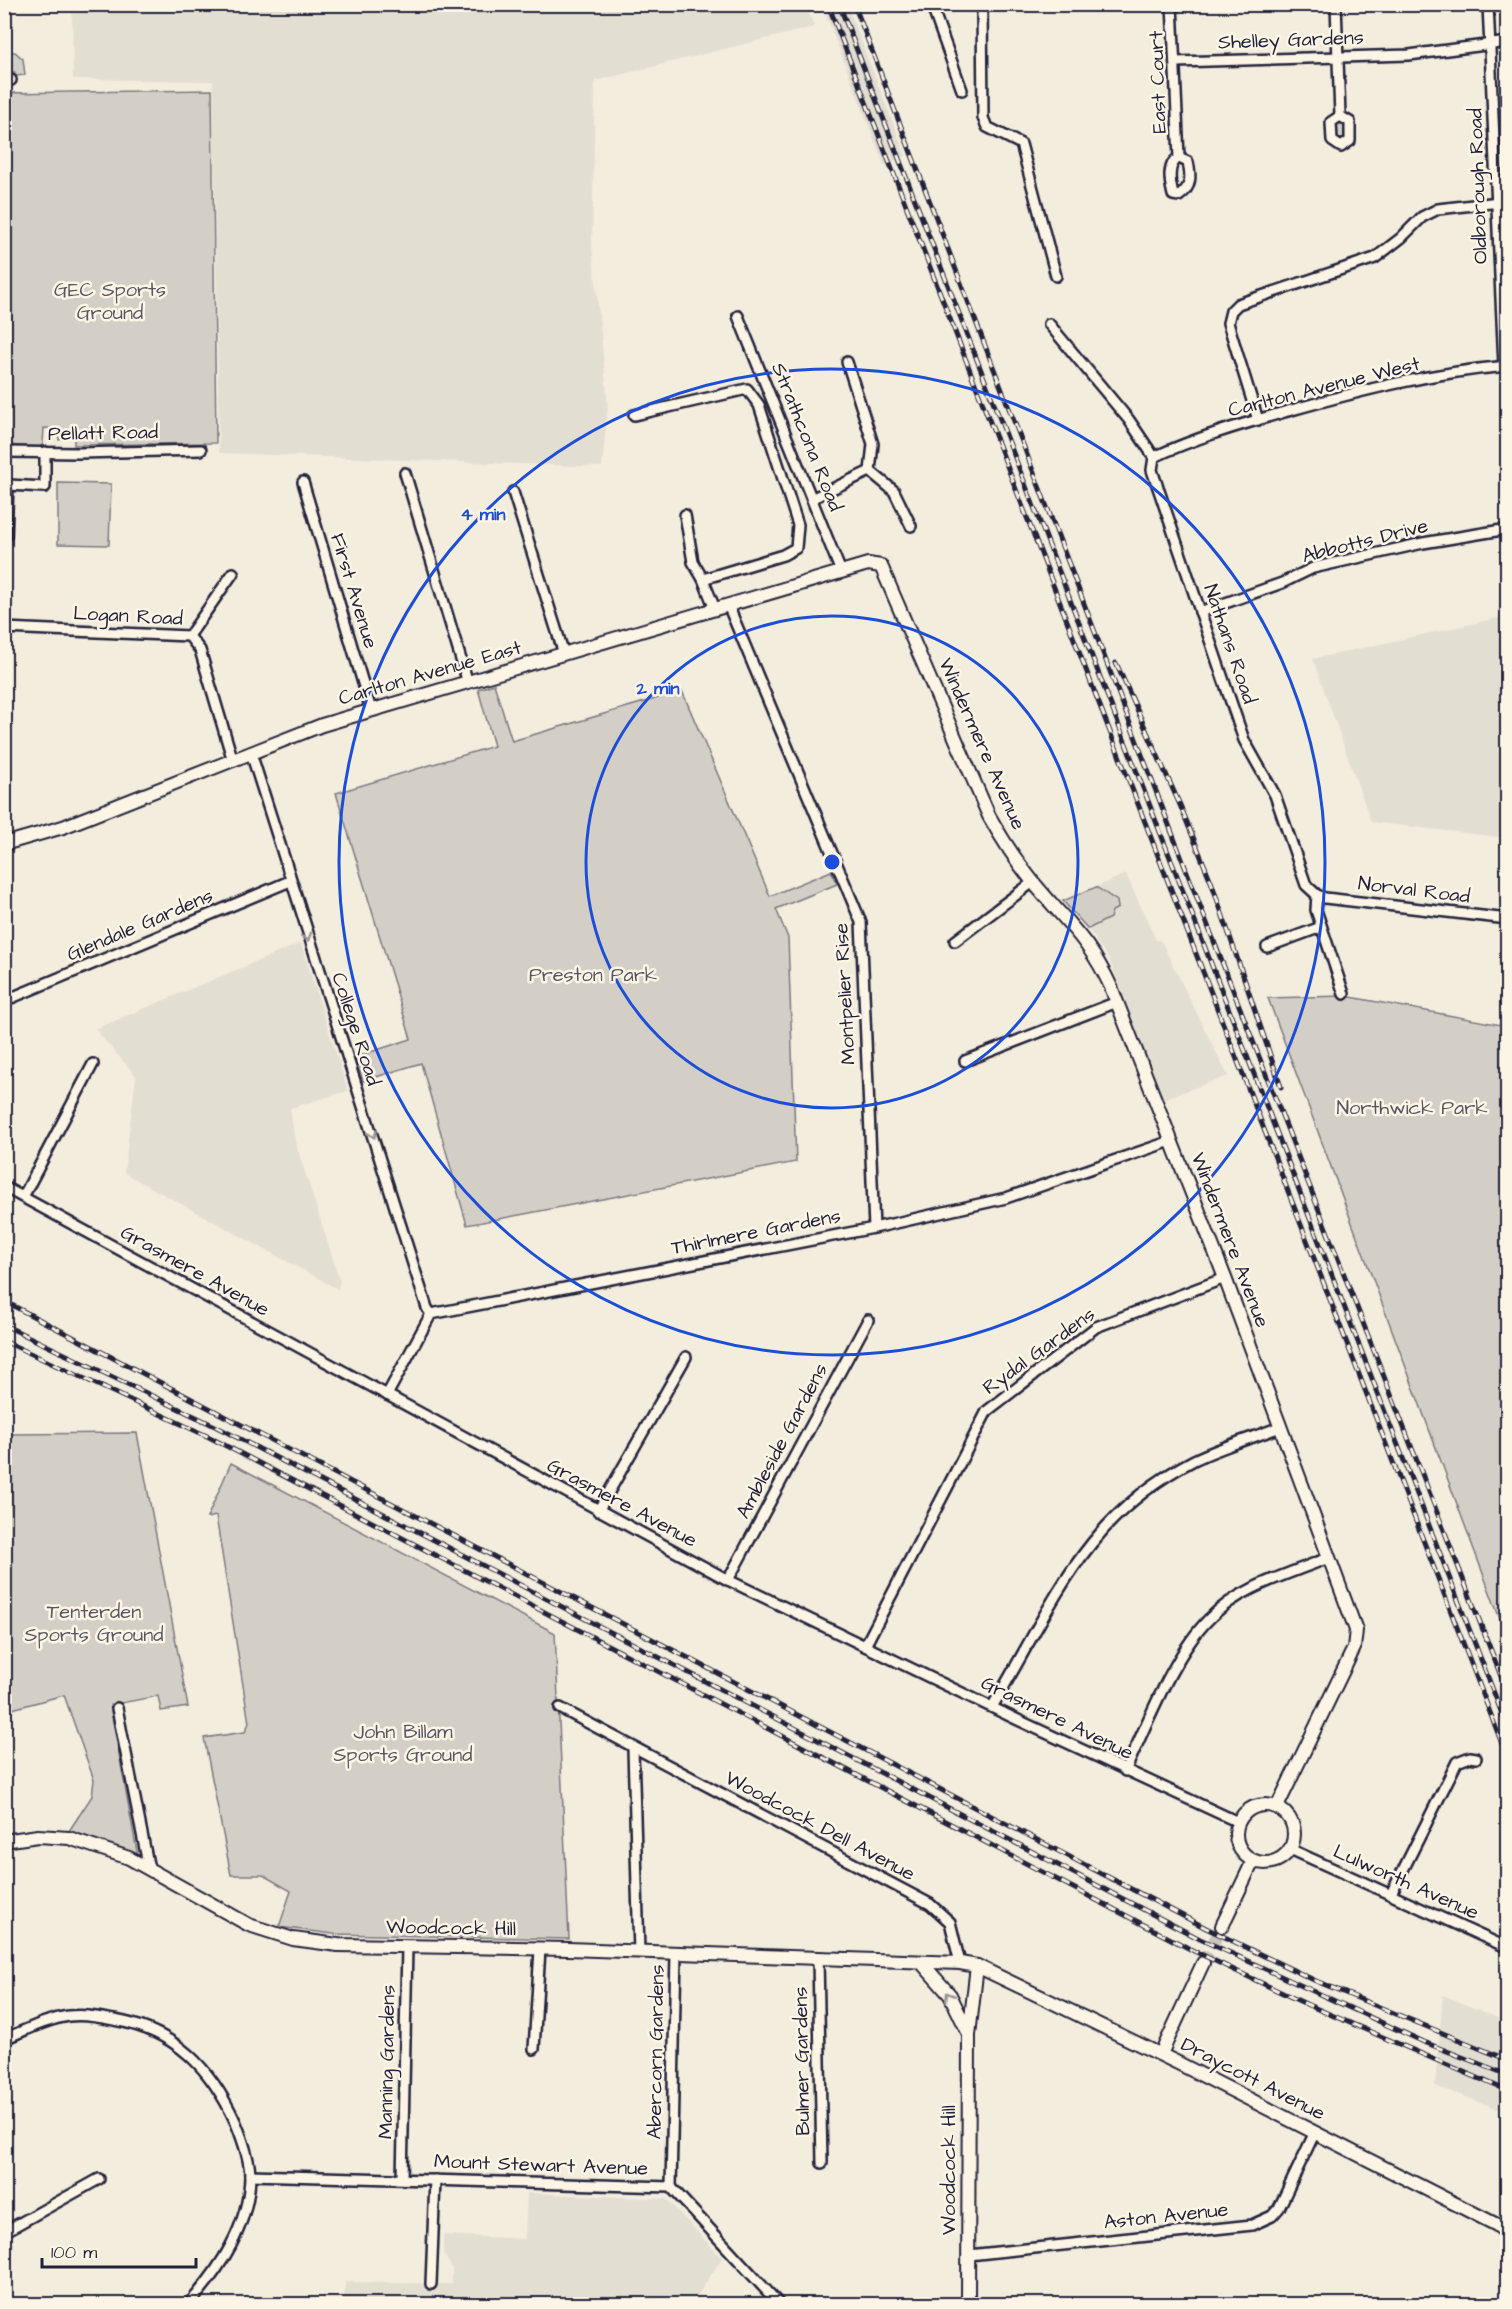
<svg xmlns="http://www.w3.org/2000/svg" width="1512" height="2309" viewBox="0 0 1512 2309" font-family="'Architects Daughter',sans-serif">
	<rect width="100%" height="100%" fill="#f3edde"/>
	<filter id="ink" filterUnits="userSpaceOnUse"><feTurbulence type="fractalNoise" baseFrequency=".0167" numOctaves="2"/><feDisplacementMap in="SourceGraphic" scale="12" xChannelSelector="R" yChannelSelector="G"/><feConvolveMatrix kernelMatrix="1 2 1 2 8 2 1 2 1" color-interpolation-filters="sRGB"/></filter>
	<g filter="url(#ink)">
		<g fill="#e3ded2">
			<polygon points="805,4 814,27 595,81 592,246 608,405 602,467 219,453 213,81 73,79 72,5"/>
			<polygon points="822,5 847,5 906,156 884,165"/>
			<polygon points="1507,616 1507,838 1371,822 1313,659"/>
			<polygon points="1126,874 1156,940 1161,941 1228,1076 1163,1099 1109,959 1088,929 1063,901"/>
			<polygon points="301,943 348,1091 290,1108 295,1141 340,1281 338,1289 124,1173 136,1076 95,1029"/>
			<polygon points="1443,1995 1507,2022 1507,2112 1435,2086"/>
			<polygon points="527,2193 666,2199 722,2258 692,2304 344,2304 345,2282 452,2284 452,2268 443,2253 443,2235 525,2239"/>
		</g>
		<g fill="#d4cfc6" stroke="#7b7880" stroke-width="1.5">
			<polygon points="5,52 15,52 23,59 25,75 15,76 15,72 5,70"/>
			<polygon points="212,90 216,443 74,445 74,435 59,440 58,429 44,428 43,444 40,447 5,445 5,93"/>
			<circle cx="1341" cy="131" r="8"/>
			<polygon points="58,483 111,484 109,545 58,544"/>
			<polygon points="494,684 512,741 682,691 770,896 831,871 837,884 776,909 788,938 796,1162 467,1225 421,1063 363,1081 355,1057 411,1039 336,793 494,746 478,689"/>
			<polygon points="1096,887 1117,901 1118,908 1112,911 1110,918 1088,929 1063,901"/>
			<polygon points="1345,996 1507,1026 1507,1638 1268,998"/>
			<polygon points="137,1433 188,1707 161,1711 158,1696 110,1705 138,1857 69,1831 92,1796 94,1780 64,1695 5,1711 5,1434"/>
			<polygon points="231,1463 555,1633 569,1939 334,1934 279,1927 291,1891 263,1875 231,1875 204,1738 245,1732 249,1723 216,1516 207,1518"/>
		</g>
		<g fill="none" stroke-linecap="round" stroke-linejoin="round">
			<polyline stroke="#c9c4bd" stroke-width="12" stroke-dasharray="12 6" stroke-linecap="butt" points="1203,1963 1222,1926"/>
			<g stroke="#22223b" stroke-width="14">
				<g id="minor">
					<polyline points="931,4 962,90"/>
					<polyline points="982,4 983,118 987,127 1021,144 1056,276"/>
					<polyline points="1172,4 1179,158"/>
					<polyline points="1336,4 1340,116"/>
					<polyline points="1488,4 1504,366"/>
					<polyline points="1175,62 1409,55 1508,42"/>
					<polyline points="4,80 11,80"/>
					<polygon points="1340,116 1350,122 1350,141 1341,147 1332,141 1331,122"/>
					<path d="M1179,158L1188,162C1191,176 1192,187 1179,196L1173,195C1170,183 1166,164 1179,158Z"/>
					<polyline points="738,316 841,572"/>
					<polyline points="1049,324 1129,420 1154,457 1152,470 1244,740 1275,795 1306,885 1317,895 1325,898 1508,919"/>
					<polyline points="634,415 747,389 759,405 798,525 796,548 783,555 703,579"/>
					<polyline points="1258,420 1228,323 1231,311 1238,304 1375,258 1401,238 1422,217 1438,209 1508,201"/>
					<polyline points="4,452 79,453 201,450"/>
					<path d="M1154,457C1197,437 1243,424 1288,411C1359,391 1433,372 1508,366"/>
					<polyline points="870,471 894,491 911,526"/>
					<polyline points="405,473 468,683"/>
					<polyline points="303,482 371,710"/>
					<polyline points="513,492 564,654"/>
					<polyline points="813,498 870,471 873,444 847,362"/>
					<polyline points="685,515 693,562 703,579 715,609"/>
					<polyline points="6,536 8,485 45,487 45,452"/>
					<polyline points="728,605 861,922 874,1228"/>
					<polyline points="1200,612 1282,583 1313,568 1423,543 1508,529"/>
					<polyline points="4,628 189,636 200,650 233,761"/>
					<polyline points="189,636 233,573"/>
					<polyline points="251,753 427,1308 431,1314"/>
					<polyline points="1317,895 1316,910 1344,994"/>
					<polyline points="955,941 1033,882"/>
					<polyline points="1267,947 1321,927"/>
					<polyline points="4,1001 290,881"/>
					<polyline points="965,1061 1117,1002"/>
					<polyline points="4,1187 728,1580 1018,1720 1238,1822"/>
					<polyline points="23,1197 93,1064"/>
					<polyline points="387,1395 431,1314 874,1228 1006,1198 1171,1141"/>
					<polyline points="598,1511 686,1357"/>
					<polyline points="728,1580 868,1320"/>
					<polyline points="865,1646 987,1411 1096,1327 1225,1278"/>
					<path d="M992,1707C1053,1606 1082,1518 1194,1460C1221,1447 1252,1438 1280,1427"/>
					<polyline points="117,1708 149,1869"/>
					<polyline points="560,1708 930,1904 950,1922 960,1963"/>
					<polyline points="633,1749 639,1952"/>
					<path d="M1125,1771C1147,1725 1173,1654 1210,1618C1240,1587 1289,1574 1328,1558"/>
					<polyline points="1290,1849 1508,1948"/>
					<polyline points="1391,1894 1457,1762 1470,1757 1476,1758"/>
					<polyline points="818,1958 822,2163"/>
					<path d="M4,2039C24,2031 47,2019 69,2016C83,2014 100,2017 114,2020C175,2030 211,2068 236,2123C242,2138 250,2160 250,2176C249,2226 220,2269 189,2304"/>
					<polyline points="534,2049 540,1949"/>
					<polyline points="250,2175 671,2187 779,2304"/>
					<polyline points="402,2179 407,1947"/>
					<polyline points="671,2187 676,1953"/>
					<polyline points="4,2232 99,2179"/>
					<polyline points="969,2255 1252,2225 1272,2216 1279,2208 1315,2132"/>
					<polyline points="431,2284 435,2180"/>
				</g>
			</g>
			<g stroke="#22223b" stroke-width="16">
				<g id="tertiary">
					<path d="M4,844L63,827L322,725L868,564L881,566L989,816C1002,839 1016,861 1033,882C1065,921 1089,939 1111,987L1225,1278L1356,1630L1354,1648L1277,1807"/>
					<circle cx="1265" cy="1834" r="29"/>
					<polyline points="4,1841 38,1836 69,1838 129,1858 249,1925 293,1939 338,1945 568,1949 960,1963 977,1966 1178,2063 1497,2225 1508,2234"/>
					<polyline points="1222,1926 1253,1861"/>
					<polyline points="921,1962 950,1995 969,2034"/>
					<polyline points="1161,2054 1203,1963"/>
					<polyline points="968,2304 969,2035 977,1966"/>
				</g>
			</g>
			<use href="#minor" stroke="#fcf5e5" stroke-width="9"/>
			<use href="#tertiary" stroke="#fcf5e5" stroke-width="12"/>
			<g stroke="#22223b" stroke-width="5">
				<g id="rail">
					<polyline points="828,4 1508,1759"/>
					<polyline points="839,4 1508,1729"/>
					<polyline points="854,4 1192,885 1508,1694"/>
					<polyline points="1116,663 1180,805 1212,884 1281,1087"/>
					<polyline points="4,1301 1206,1928 1316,1981 1508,2060"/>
					<polyline points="4,1325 215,1426 1200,1939 1424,2042 1508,2075"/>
					<polyline points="4,1341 209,1437 1194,1951 1306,2004 1508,2091"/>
				</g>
			</g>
			<use href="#rail" stroke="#fcf5e5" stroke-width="3" stroke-dasharray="9" stroke-linecap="butt"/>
		</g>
		<defs><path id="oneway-chevron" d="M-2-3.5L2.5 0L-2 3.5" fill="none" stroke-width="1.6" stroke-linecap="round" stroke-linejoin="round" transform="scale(1.5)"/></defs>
		<g stroke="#9a9698">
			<use href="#oneway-chevron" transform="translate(307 937) rotate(72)"/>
			<use href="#oneway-chevron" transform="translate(373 1134) rotate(70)"/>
			<use href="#oneway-chevron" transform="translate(949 1996) rotate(-122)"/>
		</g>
	</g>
	<g fill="none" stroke="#1d4ed8" stroke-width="3">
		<circle cx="832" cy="862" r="246"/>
		<circle cx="832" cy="862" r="493"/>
	</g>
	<g text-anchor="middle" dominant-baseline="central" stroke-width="5" stroke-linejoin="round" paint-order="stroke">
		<g font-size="20" fill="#22223b" stroke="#fcf5e5">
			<text transform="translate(1291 40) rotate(-2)">Shelley Gardens</text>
			<text transform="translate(1158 82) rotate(-92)">East Court</text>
			<text transform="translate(1478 186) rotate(-92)">Oldborough Road</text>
			<text transform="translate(1324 387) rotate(-14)">Carlton Avenue West</text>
			<text transform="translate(103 433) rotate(-1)">Pellatt Road</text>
			<text transform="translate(807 437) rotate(68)">Strathcona Road</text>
			<text transform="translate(1365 541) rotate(-14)">Abbotts Drive</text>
			<text transform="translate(354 591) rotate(73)">First Avenue</text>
			<text transform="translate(128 616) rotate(3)">Logan Road</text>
			<text transform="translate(1230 644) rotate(71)">Nathans Road</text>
			<text transform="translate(430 673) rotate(-16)">Carlton Avenue East</text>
			<text transform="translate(982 744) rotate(66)">Windermere Avenue</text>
			<text transform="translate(1414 890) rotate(7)">Norval Road</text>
			<text transform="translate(140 925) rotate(-23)">Glendale Gardens</text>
			<text transform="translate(845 994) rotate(-93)">Montpelier Rise</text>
			<text transform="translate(356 1029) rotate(72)">College Road</text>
			<text transform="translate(756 1232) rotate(-11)">Thirlmere Gardens</text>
			<text transform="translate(1230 1240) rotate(69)">Windermere Avenue</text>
			<text transform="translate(195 1271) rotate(29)">Grasmere Avenue</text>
			<text transform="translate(1039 1351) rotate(-36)">Rydal Gardens</text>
			<text transform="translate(782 1441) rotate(-62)">Ambleside Gardens</text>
			<text transform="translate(622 1503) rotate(28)">Grasmere Avenue</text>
			<text transform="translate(1057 1718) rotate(26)">Grasmere Avenue</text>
			<text transform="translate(820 1826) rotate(28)">Woodcock Dell Avenue</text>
			<text transform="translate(1406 1882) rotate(24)">Lulworth Avenue</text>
			<text transform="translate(451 1928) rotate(1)">Woodcock Hill</text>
			<text transform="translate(656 2052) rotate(-89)">Abercorn Gardens</text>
			<text transform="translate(802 2061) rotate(-91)">Bulmer Gardens</text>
			<text transform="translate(387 2062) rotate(-89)">Manning Gardens</text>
			<text transform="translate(1253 2079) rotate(27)">Draycott Avenue</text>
			<text transform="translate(541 2165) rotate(2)">Mount Stewart Avenue</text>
			<text transform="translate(949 2170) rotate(-90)">Woodcock Hill</text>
			<text transform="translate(1166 2216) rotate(-6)">Aston Avenue</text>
		</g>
		<g font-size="20" fill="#575665" stroke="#fcf5e5">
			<text x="110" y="290">GEC Sports<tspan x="110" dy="23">Ground</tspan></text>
			<text x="593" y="975">Preston Park</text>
			<text x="1412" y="1108">Northwick Park</text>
			<text x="94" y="1612">Tenterden<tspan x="94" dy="23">Sports Ground</tspan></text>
			<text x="403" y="1732">John Billam<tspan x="403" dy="23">Sports Ground</tspan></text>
		</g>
	</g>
	<circle cx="832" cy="862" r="9" fill="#1d4ed8" stroke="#fcf5e5" stroke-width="3"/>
	<g font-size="18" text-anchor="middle" font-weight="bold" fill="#1d4ed8" stroke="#fcf5e5" stroke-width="5" stroke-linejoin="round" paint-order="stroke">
		<text x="483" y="520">4 min</text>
		<text x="658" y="694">2 min</text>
	</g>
	<rect width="1512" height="2309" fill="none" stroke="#fcf5e5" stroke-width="24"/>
	<rect x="12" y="12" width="1488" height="2285" fill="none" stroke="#22223b" stroke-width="2" filter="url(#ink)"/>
	<path d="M42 2258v9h154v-9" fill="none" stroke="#22223b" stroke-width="3"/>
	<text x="51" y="2258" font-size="18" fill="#22223b" stroke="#fcf5e5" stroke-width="4.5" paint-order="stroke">100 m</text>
</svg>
